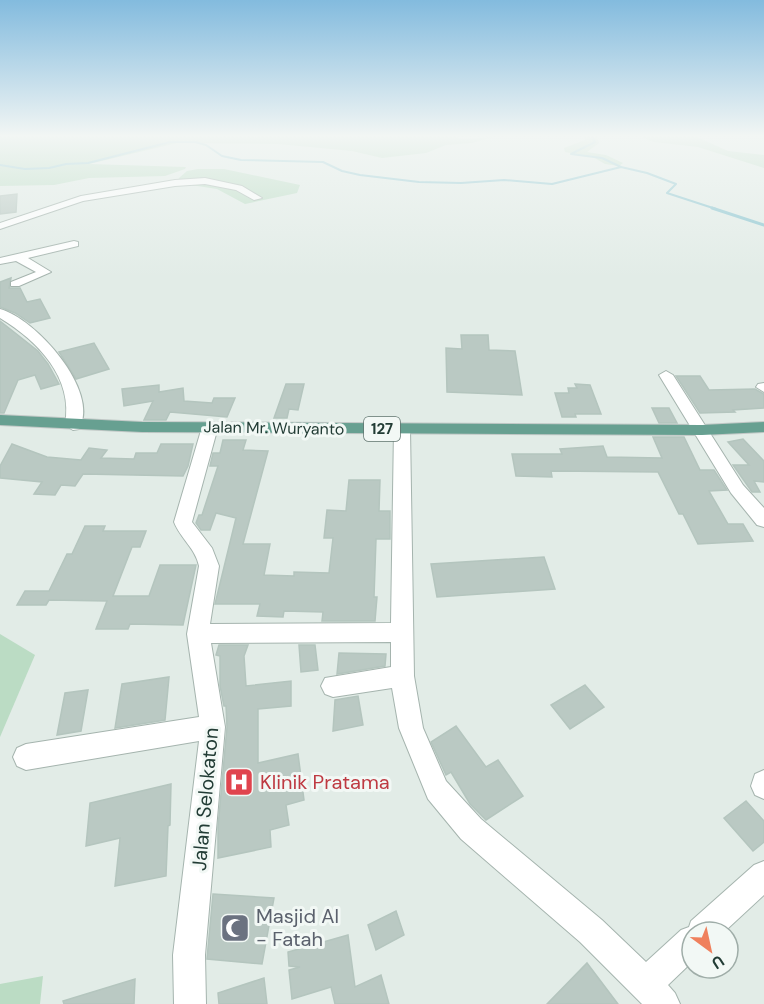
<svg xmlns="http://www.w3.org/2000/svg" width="764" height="1004" viewBox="0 0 764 1004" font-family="'DM Sans',sans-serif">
	<rect width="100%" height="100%" fill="#e2ece7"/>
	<g fill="#bbdcc4">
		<polygon points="0,137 457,137 462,139 493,137 472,143 446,145 426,153 382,158 352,151 278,144 177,143 89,164 186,167 185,169 165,176 89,178 54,185 0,186"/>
		<polygon points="584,137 597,137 599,143 587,152 606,155 623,163 619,166 605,164 593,157 565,152 564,148 585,140"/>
		<polygon points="641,137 697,137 728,151 764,155 764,168 698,147 654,142"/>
		<polygon points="198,169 224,169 300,185 297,193 245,204 217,189 178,183 179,178 187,171"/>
		<polygon points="0,634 35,655 0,737"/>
		<polygon points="43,976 40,1004 0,1004 0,984"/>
	</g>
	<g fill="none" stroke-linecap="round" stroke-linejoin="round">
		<g stroke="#8bc5d0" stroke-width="2">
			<polyline points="592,137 595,142 571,154 602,158 621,167"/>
			<polyline points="0,165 25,169 49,168 66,164 88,163 170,142 195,142 206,145 222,156 241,160 323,162 342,171 360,175 419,182 461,183 504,180 552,184 621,167 647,173 676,184 667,193 716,209"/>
		</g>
		<polyline stroke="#8bc5d0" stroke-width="3" points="712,208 764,225"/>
	</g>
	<g fill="#bac9c3" stroke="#b4c5be" stroke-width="1.5">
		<polygon points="17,194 16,212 0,214 0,196"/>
		<polygon points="11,278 9,288 20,288 27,302 40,299 50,318 30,323 15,313 0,307 0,282"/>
		<polygon points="0,321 38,351 48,364 59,384 41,389 35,375 18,380 4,413 0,413"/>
		<polygon points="461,335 488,335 489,350 515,351 522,395 447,392 446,348 462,349"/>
		<polygon points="94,343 109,369 76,379 59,352"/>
		<polygon points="676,376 700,376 709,390 755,389 764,394 764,408 733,410 735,412 700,413"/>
		<polygon points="286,384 304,384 298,410 289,409 287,418 274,418"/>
		<polygon points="575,384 590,385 601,414 575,414 576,417 562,417 555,393 569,393 568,388 577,388"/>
		<polygon points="159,385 159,392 183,388 184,401 212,403 214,398 235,398 227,417 170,412 166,420 144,420 153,401 124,406 122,389"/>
		<polygon points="652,408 669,408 677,423 659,423"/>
		<polygon points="653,437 684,437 700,470 714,470 727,490 709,491 728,524 743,524 753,541 698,544 683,514 679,514 658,472 551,471 552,477 516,476 512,454 562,454 560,449 603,446 607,457 662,458"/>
		<polygon points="743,439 764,461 764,482 754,481 760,492 752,492 733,465 749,465 728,442"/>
		<polygon points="223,440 246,440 243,450 268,451 243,544 270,544 264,575 294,576 294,572 329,573 333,538 324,538 327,510 346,511 349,480 380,480 379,511 390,511 390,539 376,539 374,597 377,597 375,621 322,621 323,612 284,611 283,617 257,616 260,604 215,604 236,518 216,513 210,530 201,530 196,523 199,515 202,515 218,466 210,466 213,453 220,453"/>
		<polygon points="12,444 47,457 81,460 89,448 107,450 101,458 134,459 136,453 157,453 161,444 193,444 188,466 183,476 83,474 75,486 61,485 55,495 34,494 42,482 0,478 0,466"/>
		<polygon points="85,526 105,526 103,531 146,531 140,547 132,547 113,596 149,596 160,565 196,565 183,625 130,624 128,629 96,629 107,601 49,600 46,605 17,605 25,591 49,591 67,554 72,554"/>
		<polygon points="544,557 555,589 437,597 431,564"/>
		<polygon points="219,645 248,645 244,656 246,686 291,681 291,706 258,709 258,763 298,754 304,800 286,805 289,825 270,830 271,847 218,858 218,827 227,727 226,706 224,706 220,686 220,656 216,655"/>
		<polygon points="299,645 315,645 318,670 301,672"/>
		<polygon points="339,653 386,654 385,666 337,674"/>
		<polygon points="169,677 165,720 115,728 122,684"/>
		<polygon points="585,685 604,707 570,729 551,705"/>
		<polygon points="88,690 81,731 57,735 65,693"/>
		<polygon points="358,696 363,725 333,731 335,700"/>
		<polygon points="456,726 486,767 498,760 523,796 486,820 470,804 451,772 446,775 431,742"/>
		<polygon points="171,784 170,825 168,826 166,876 115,886 120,838 86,846 90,803"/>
		<polygon points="746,801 764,821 764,842 753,851 724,818"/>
		<polygon points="213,894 274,898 262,964 207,959"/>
		<polygon points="396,911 404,935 376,950 368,925"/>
		<polygon points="348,935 355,987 381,975 389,1004 335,1004 331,987 292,999 289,970 300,967 289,966 288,952"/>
		<polygon points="587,963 618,1004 547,1004"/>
		<polygon points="264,978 267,1004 219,1004 218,993"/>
		<polygon points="135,979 134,1004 64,1004 63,1001"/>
	</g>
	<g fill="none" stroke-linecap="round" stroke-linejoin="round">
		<g stroke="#a5b4ae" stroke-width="2">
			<g id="street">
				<polygon points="205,178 242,186 262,198 254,200 236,190 205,184 175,186 83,201 0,229 0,223 81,196 175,180"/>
				<polygon points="74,241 78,242 78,246 28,258 51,272 19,286 11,286 11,282 36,272 16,261 0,264 0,258"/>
				<path d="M0,309C35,318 101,391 79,429L73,430L65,425C74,378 38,341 0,318Z"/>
				<polygon points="666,371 673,375 743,485 764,508 764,527 757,525 731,493 659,375"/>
				<polygon points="764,383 764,392 756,387 758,384"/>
				<path d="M210,422L218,427L192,522L212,548L219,566L210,624L391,623L394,429L396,425H408L410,429L414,676L423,728L446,781L481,819L602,920L646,962L681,930L689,927L691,921L754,865L764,861V895L724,932H692V962L668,985L675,993L680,1004H642L580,942L461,839L428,799L399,728L392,688L333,697L325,694L321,686L325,678L391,667V642L211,643L225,727L205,955L206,1004H174L173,955L199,741L26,770L17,766L13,757L17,748L26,744L199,717L187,634L199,566C196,549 180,538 174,522L202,427Z"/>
				<polygon points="764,770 764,799 755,795 751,786 755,774"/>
			</g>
		</g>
		<g stroke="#c1c8c6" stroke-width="2">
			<polygon id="primary" points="0,415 142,422 702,425 764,422 764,432 702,435 142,432 0,425"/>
		</g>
		<use href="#street" fill="#fff" fill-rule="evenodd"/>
		<use href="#primary" fill="#67a091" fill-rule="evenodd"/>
	</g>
	<linearGradient id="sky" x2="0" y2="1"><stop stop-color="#83bbde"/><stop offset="0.49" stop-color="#f2f6f4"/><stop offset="1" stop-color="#f2f6f4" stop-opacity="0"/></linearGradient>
	<rect width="764" height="277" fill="url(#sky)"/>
	<defs>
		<g id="hospital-square" transform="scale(1.5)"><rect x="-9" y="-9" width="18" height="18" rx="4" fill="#e0444e" stroke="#f2f8f5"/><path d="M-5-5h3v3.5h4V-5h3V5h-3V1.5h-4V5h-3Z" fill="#fff"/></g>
		<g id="mosque-square" transform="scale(1.5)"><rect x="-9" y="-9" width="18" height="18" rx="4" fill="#6b7280" stroke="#f2f8f5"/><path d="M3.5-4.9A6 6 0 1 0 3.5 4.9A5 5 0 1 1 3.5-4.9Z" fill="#fff"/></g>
	</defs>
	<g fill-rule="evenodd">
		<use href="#hospital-square" x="239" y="782"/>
		<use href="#mosque-square" x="235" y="928"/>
	</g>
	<g text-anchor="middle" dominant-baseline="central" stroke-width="6" stroke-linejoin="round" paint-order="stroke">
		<rect fill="#f2f8f5" stroke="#60746f" stroke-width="1.5" x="364" y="417" width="36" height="24" rx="4.5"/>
		<g font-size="15" font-weight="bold" fill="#223c35">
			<text x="382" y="429">127</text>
		</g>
		<g font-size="16" fill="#223c35" stroke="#f2f8f5">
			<text transform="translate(274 428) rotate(1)">Jalan Mr. Wuryanto</text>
		</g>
		<g font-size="20" fill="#be3a42" stroke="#f2f8f5" text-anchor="start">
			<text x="260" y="782">Klinik Pratama</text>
		</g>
		<g font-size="20" fill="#223c35" stroke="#f2f8f5">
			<text transform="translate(205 799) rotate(-85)">Jalan Selokaton</text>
		</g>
		<g font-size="20" fill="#5b616d" stroke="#f2f8f5" text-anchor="start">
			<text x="256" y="916">Masjid Al<tspan x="256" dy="23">- Fatah</tspan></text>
		</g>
	</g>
	<g transform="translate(710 950) rotate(147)"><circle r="28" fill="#f2f8f5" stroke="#9fada8" stroke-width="1.5"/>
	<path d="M0-4.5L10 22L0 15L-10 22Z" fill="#ef805d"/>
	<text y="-9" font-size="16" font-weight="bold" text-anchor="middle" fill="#223c35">U</text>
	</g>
</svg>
